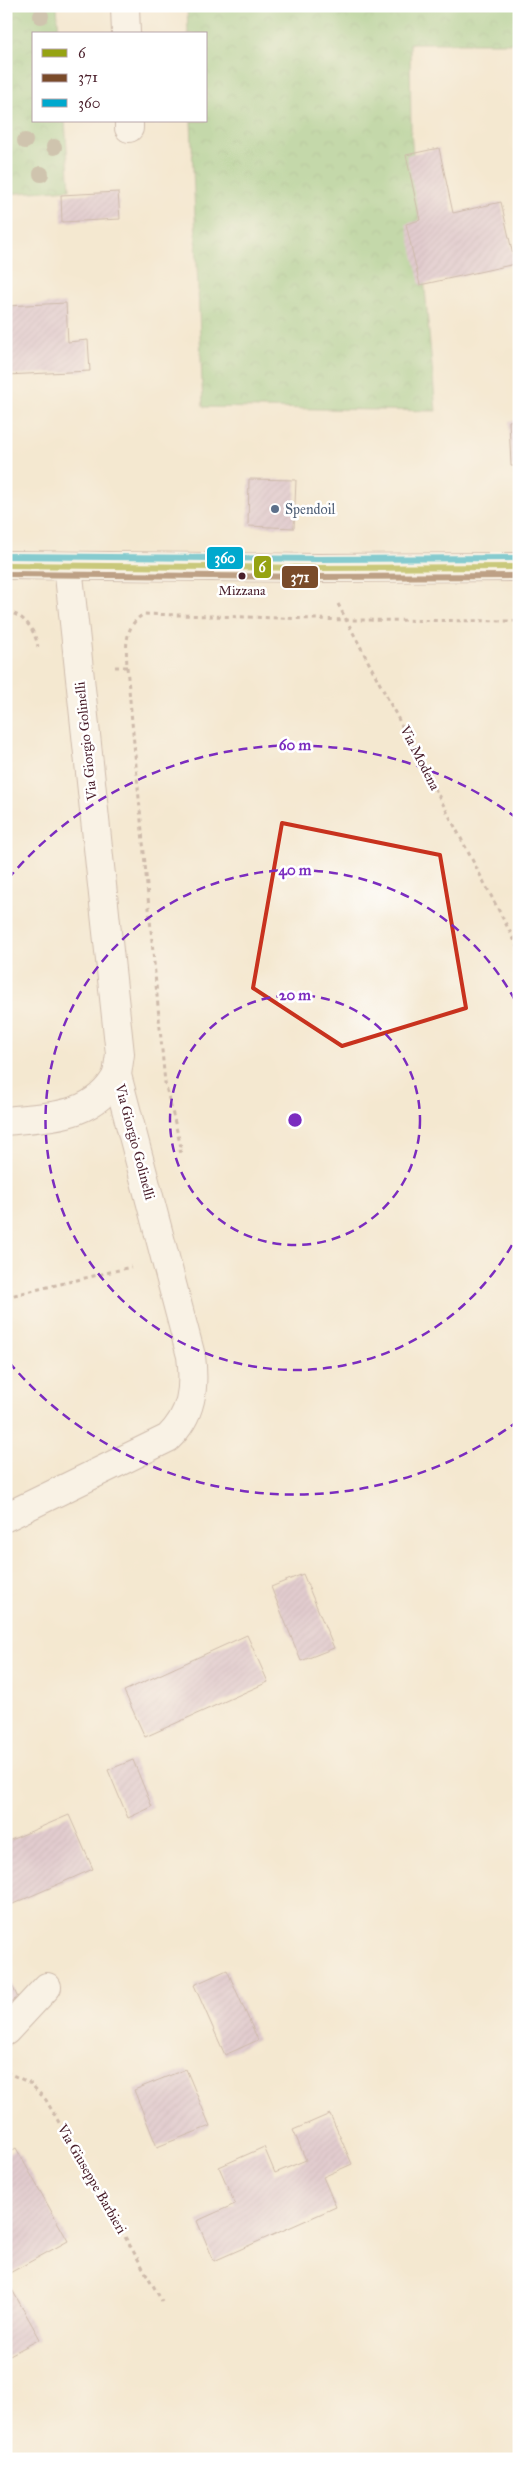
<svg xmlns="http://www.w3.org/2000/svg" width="525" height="2465" viewBox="0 0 525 2465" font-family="'IM FELL Great Primer',serif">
	<defs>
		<pattern id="park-crowns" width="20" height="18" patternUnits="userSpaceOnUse" patternTransform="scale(1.25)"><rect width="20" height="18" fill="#8ac67c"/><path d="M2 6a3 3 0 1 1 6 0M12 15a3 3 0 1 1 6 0" fill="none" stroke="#73a066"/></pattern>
		<pattern id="building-hatch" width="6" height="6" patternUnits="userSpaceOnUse" patternTransform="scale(1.25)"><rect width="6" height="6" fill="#cbaace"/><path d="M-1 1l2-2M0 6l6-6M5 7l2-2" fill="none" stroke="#a78aa7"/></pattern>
	</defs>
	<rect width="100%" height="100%" fill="#fff"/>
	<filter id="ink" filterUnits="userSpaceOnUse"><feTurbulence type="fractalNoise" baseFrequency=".02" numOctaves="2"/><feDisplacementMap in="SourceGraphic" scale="10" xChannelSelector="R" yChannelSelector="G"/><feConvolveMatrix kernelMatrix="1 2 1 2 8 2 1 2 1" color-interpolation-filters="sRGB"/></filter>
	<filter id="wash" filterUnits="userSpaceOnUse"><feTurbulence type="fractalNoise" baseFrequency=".0096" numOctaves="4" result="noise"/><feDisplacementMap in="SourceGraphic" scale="20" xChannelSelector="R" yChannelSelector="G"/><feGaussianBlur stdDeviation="1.12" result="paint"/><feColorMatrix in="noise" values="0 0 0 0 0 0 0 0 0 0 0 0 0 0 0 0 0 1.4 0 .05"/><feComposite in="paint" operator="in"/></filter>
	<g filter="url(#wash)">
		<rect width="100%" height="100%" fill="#f4e8d0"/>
		<g fill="url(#park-crowns)" stroke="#6a7254">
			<polygon points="6,6 57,6 59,34 34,34 34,121 65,121 70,189 6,194"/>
			<polygon points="187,6 519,6 519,43 410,43 411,132 436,411 203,407 191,121 206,121 206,34 188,34"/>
		</g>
		<g id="blocks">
			<g fill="url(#building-hatch)">
				<polygon points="439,148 453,213 501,202 515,264 420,285 406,224 420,220 406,155"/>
				<polygon points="118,192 120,219 62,222 61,195"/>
				<polygon points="66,303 68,342 88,340 90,371 6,375 6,306"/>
				<polygon points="519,420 519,466 511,466 509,421"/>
				<polygon points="249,479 296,480 294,528 248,526"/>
				<polygon points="303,1574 334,1648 301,1661 271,1587"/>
				<polygon points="247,1635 268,1682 145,1737 124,1691"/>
				<polygon points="133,1760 152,1807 128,1818 108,1770"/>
				<polygon points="69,1815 93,1869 6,1907 6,1842"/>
				<polygon points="227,1970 258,2040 225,2055 194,1985"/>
				<polygon points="6,1973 18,1998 6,2004"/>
				<polygon points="186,2069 210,2126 157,2147 134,2090"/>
				<polygon points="330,2114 352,2164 323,2177 336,2207 214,2261 197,2221 235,2204 219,2167 264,2147 275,2173 306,2160 293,2130"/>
				<polygon points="16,2148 68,2241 6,2275 6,2154"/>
				<polygon points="6,2279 40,2339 6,2357"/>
			</g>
		</g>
	</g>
	<g filter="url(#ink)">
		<use href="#blocks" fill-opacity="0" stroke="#9f847e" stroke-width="1"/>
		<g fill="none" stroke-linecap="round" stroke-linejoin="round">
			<g stroke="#9f847e" stroke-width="30">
				<g id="minor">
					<polyline points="125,6 126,34"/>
					<polyline points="129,121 129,128"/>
					<path d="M6,1121C50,1116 94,1118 117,1075"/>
					<path d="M6,1517L168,1438C192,1415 195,1388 191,1356L117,1075L120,1054L68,566"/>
					<polyline points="6,2031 47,1987"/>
				</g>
			</g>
			<g stroke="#9f847e" stroke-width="30">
				<polyline id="secondary" points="6,565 318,568 519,567"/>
			</g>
			<g stroke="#9f847e" stroke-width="3" stroke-dasharray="4 4" stroke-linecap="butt">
				<polyline points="338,604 519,949"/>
				<path d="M6,612C25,614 35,631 38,647"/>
				<path d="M115,667H127C126,646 124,626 144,614L348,620L519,621"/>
				<polyline points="127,667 165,1083 182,1151 175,1152"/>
				<polyline points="6,1297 131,1267"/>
				<polyline points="6,2072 30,2083 46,2100 162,2301"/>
			</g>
			<use href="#minor" stroke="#fff" stroke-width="28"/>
			<use href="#secondary" stroke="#fff" stroke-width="28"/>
			<g stroke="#fff" stroke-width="10">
				<polyline id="bus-1" points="6,565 318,568 519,567"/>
			</g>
			<g stroke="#fff" stroke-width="10">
				<polyline id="bus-2" points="6,574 318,577 519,576"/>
			</g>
			<g stroke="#fff" stroke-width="10">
				<polyline id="bus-3" points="6,556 318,559 519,558"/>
			</g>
			<use href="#bus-1" stroke="#96a313" stroke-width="6"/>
			<use href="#bus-2" stroke="#7a4b2a" stroke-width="6"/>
			<use href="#bus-3" stroke="#00a9ce" stroke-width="6"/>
		</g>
		<g fill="#a39985">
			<circle cx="41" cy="16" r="8"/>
			<circle cx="25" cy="141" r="8"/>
			<circle cx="54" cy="147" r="8"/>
			<circle cx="41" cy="174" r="8"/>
		</g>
	</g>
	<path d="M0 0H525V2465H0ZM282,823L440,855L466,1008L342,1046L253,988Z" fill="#f4e8d0" fill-opacity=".55" fill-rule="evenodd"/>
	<path fill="none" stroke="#c8321e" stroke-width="4" stroke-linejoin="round" d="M282,823L440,855L466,1008L342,1046L253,988Z"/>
	<g fill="none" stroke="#7b2cbf" stroke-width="2.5" stroke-dasharray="9 6">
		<circle cx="295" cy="1120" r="125"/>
		<path d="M519 1232A250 250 0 1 1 519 1008"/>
		<path d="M518 1421A375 375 0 0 1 8 1361M8 879A375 375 0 0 1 518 819"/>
	</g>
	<circle fill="#5c6f8a" stroke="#fff" stroke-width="2" cx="275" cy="509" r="5"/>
	<circle fill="#4a1f2b" stroke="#fff" stroke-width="2" cx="242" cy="576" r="4.5"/>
	<g text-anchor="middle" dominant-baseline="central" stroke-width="5" stroke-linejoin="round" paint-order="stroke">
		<g font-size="13" fill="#4a1f2b" stroke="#fff">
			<text x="242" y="591">Mizzana</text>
		</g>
		<g font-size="14" fill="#4e5e75" stroke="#fff" text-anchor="start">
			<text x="285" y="509">Spendoil</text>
		</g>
		<g font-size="14" fill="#4a1f2b" stroke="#fff">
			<text transform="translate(86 741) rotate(-96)">Via Giorgio Golinelli</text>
			<text transform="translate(420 758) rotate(63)">Via Modena</text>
			<text transform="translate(135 1142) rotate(75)">Via Giorgio Golinelli</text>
			<text transform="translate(92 2179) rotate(60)">Via Giuseppe Barbieri</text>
		</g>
	</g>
	<circle cx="295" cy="1120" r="8" fill="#7b2cbf" stroke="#fff" stroke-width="2.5"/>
	<g font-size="15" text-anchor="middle" font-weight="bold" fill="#7b2cbf" stroke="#fff" stroke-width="5" stroke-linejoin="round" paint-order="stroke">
		<text x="295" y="750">60 m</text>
		<text x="295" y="875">40 m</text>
		<text x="295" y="1000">20 m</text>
	</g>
	<g stroke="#fff" stroke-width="2">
		<rect x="206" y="546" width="38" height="24" rx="5" fill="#00a9ce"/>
		<rect x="253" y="555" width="19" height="24" rx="5" fill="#96a313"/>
		<rect x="281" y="565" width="38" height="24" rx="5" fill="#7a4b2a"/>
	</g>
	<g font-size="14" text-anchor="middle" font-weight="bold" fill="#fff">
		<text x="225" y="563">360</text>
		<text x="262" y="572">6</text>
		<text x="300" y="582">371</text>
	</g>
	<rect width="525" height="2465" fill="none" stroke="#fff" stroke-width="25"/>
	<rect x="32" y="32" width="175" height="90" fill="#ffffff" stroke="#b7a5aa"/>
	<rect x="42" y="49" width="25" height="8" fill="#96a313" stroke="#b7a5aa"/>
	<text x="78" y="58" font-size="15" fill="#4a1f2b">6</text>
	<rect x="42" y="74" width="25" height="8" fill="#7a4b2a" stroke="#b7a5aa"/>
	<text x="78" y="82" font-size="15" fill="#4a1f2b">371</text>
	<rect x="42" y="99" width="25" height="8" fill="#00a9ce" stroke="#b7a5aa"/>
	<text x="78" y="108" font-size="15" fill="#4a1f2b">360</text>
</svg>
